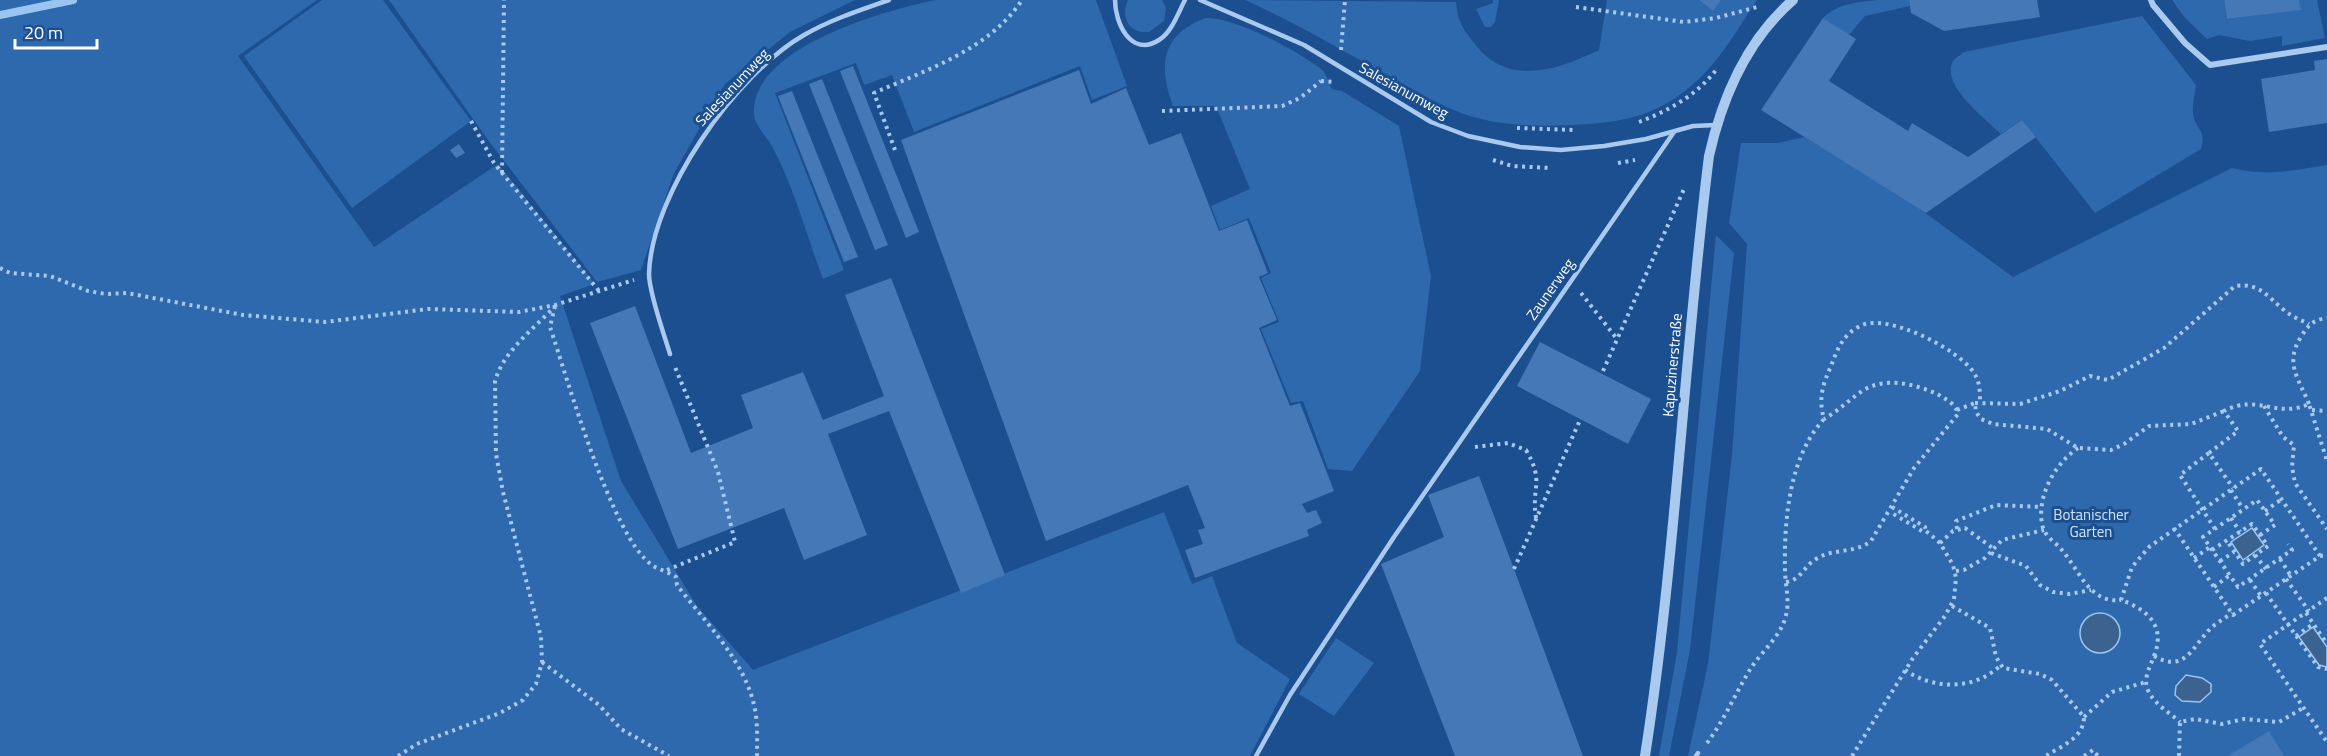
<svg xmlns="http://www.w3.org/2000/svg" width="2327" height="756" viewBox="0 0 2327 756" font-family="'Titillium Web',sans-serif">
	<rect width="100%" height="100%" fill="#1b4f8f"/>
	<g fill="#2e69ad">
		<polygon points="0,0 317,0 238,56 374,247 498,164 595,284 560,296 621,481 697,606 753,670 1164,512 1192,584 1212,576 1237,643 1290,679 1250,756 0,756"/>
		<polygon points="322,0 383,0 471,121 352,208 244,56"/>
		<polygon points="389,0 855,0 790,32 725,84 674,173 641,270 597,282 488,140"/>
		<path d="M936,0H1096L1127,86L1092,100L1080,66L914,132L892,75L864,85L856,63L775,93L844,270L823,279C807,237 795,190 774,150C769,139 755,126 754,115C749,48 885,10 936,0Z"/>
		<path d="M1128,0H1162L1166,8L1164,21L1149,32C1129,34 1120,17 1128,0Z"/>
		<path d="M1245,0L1456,2C1458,22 1462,27 1474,43C1508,88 1557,70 1599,50L1607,0H1699L1713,10L1721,0H1757C1737,30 1719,63 1691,86C1658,114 1629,121 1587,124C1550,127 1506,127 1470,116C1441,107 1415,91 1389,76C1341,50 1294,22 1245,0Z"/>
		<polygon points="1493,0 1499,0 1495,22 1491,27 1485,27 1476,9 1493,3"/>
		<path d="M1879,0H1909L1910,6L1865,16L1849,35L1823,18C1838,3 1859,2 1879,0Z"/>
		<polygon points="2172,0 2224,0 2227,19 2300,9 2299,0 2317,0 2325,38 2282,46 2282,36 2250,41 2219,35 2207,39 2185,18"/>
		<path d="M2142,16L2196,85C2195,94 2192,104 2193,114C2195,129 2207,129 2201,149L2095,213L2022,120L2001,134C1986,119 1940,85 1953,61C1955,58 1962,54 1964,52Z"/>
		<path d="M1205,18C1235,17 1296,50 1321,69C1326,72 1329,83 1332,89L1342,91L1399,126L1431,276L1420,371L1352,471L1328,469L1303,401L1291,403L1261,329L1279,322L1261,278L1271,273L1249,218L1220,230L1211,206L1250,189L1216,106H1173C1158,66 1161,35 1205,18Z"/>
		<path d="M1804,137L1909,201L2013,277L2232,168C2265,177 2295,170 2327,165V756H1688L1708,664L1732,455L1747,244L1729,223L1741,143H1778Z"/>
		<polygon points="1716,235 1734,253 1690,650 1669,756 1659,756 1677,652"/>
		<polygon points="1336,638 1374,663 1334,716 1299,694"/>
	</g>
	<g fill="#3c6290" stroke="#9cc4f0" stroke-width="1.5">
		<polygon points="2252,528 2264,545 2243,560 2231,542"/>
		<circle cx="2100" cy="633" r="20"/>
		<polygon points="2313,627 2327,647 2327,667 2319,665 2299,637"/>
		<polygon points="2186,675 2202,678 2211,684 2211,692 2200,702 2182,701 2175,695 2176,686"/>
	</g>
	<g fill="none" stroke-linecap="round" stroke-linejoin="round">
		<polyline stroke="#9cc4f0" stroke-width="8" points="0,15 73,0"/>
	</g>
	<g fill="#4478b7">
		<polygon points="1699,0 1721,0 1713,11"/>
		<polygon points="1909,0 2037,0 2040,17 1944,31 1911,13"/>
		<polygon points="2224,0 2299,0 2301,10 2227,19"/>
		<polygon points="1823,18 1856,39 1829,81 1908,131 1912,123 1968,157 2022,120 2036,137 1926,213 1761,110"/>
		<polygon points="2327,59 2327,123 2269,132 2261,79 2315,70 2314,61"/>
		<polygon points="853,66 919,232 906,238 840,71"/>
		<polygon points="1079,70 1091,104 1126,88 1149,145 1181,133 1219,231 1247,220 1268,273 1259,277 1277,320 1259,328 1290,406 1300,403 1334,491 1302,504 1307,513 1316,510 1322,523 1307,530 1309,536 1195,578 1185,550 1203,544 1198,530 1205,528 1188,485 1046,541 901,140"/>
		<polygon points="822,79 888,245 875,250 809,84"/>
		<polygon points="792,91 858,257 844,262 778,96"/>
		<polygon points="459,144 465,153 456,158 450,150"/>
		<polygon points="891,278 1005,575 961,593 889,411 828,434 867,535 804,560 784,508 678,549 590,323 635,306 691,453 753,428 741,395 803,372 823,420 884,396 845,295"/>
		<polygon points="1540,342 1651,399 1628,444 1517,386"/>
		<polygon points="1479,476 1514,569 1583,756 1455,756 1381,564 1444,537 1428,495"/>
		<polygon points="2269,731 2284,756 2228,756"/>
	</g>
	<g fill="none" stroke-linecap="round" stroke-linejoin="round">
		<g stroke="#a9c9ee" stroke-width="4" stroke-dasharray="3 4.5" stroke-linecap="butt">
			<polyline points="1576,7 1684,22 1716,18 1757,7"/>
			<polyline points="1341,50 1345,0"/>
			<polyline points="1321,81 1334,82"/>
			<polyline points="1162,111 1282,106 1300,98 1321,81"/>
			<polyline points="471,121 494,163 599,291"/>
			<path d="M1639,122C1668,111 1697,95 1716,70"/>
			<polyline points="1517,128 1575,130"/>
			<path d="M895,150L874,93C926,70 989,50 1022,0"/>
			<polyline points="1493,160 1512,166 1551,168"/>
			<polyline points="1618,163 1635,160"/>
			<polyline points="502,173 504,0"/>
			<polyline points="0,268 10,273 50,276 88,291 106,294 127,293 243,315 325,322 428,309 519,312 555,305 634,280"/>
			<polyline points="1581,293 1617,339"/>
			<path d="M555,306L550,327C567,377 612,538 652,565C659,570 669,572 676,577L677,585C704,621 744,660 754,705C758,721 757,739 757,756"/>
			<polyline points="1603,371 1684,189"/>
			<path d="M1975,403L2020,404L2060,391L2090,376L2108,380L2164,348L2235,286C2259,282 2268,297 2284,310C2292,317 2301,320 2309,324"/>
			<path d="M2309,404C2299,379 2284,363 2301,337C2308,325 2313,320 2327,318"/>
			<polyline points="2264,406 2283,437 2294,445 2292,467 2295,483 2327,529"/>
			<polyline points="1957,410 1975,403 1976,412 1981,419 1993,424 2047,429 2078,448 2111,450 2124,444 2149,426 2191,424 2224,411"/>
			<polyline points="2312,410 2327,411"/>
			<path d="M1475,447L1508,443L1526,450C1545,483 1531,486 1536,518"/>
			<path d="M2078,448C2054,464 2035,499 2043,528C2046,537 2055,542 2061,549C2079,569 2089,604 2121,600"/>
			<path d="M2209,453L2238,431L2224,411C2258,393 2276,419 2309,404L2327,461"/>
			<polyline points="2231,490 2243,509"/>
			<polyline points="1892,507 1925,527 1926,531"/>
			<polyline points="2265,511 2282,499"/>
			<polyline points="2231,518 2240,532"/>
			<path d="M2174,528L2233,615L2320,556L2261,469L2149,547L2132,567L2121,600C2148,610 2166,626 2154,656C2150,667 2144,676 2147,688C2153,704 2168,711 2180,722"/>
			<polyline points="1957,529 1956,521 1996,505 2042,507"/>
			<polyline points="2215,529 2180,475 2209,453 2233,488"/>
			<polyline points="2260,535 2275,525 2257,500 2203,537 2238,587 2292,550 2288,544"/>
			<polyline points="1940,543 1953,531 1965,528 1994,549"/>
			<polyline points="2212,550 2252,524 2268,546 2243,564 2227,541"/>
			<polyline points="1991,553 2026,566 2040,585 2053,592 2070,594 2091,590"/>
			<polyline points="2255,555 2266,569"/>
			<polyline points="2320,556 2327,555"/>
			<polyline points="2194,558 2210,547"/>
			<polyline points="2280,559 2291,576"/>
			<polyline points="2220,561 2234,552"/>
			<polyline points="1514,569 1580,420"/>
			<polyline points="667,570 735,542 718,472 675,367"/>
			<polyline points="1956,571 1964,570 1985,558 2002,540 2044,530"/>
			<polyline points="2286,579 2309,611"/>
			<polyline points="2250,580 2261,596"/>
			<path d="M1786,582C1801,580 1804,566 1816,559C1832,548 1855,554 1871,541L1914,468L1958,414C1956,404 1947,400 1939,395C1916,384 1885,376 1862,391C1849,400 1838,411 1824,419"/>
			<polyline points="2214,587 2230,575"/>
			<polyline points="2266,593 2318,667 2327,669"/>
			<polyline points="2327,598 2260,644 2327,742"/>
			<path d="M1952,606L1990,628L1996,657L2003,668L2040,674L2052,680L2084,717C2084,738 2061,746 2046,756"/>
			<polyline points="2306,613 2327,644"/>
			<polyline points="2296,636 2313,624"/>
			<path d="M2154,656C2186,674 2192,646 2212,627C2218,622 2225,618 2232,613"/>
			<polyline points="542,662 599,705 621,729 669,756"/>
			<path d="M1905,670C1934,690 1974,690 2000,666"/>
			<polyline points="2084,717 2112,692 2146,682"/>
			<path d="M1707,743C1725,719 1736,692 1751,668C1762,651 1782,635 1786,615C1790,601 1785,584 1785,570C1784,520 1789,457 1824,419C1818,398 1823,384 1831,366C1837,350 1843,334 1860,326C1886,312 1959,349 1974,373C1980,382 1980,392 1980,403"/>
			<path d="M398,756L417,744L500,713L523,700L536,684L542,662L541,637L503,492L496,454L495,381C504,350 534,329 555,306"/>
			<polyline points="1852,756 1913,658 1945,616 1954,599 1956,578 1953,565 1940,543 1926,531 1922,531 1890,512"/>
			<polyline points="2084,756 2093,750 2098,756"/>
			<polyline points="2179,756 2180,722 2195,719 2222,724 2244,719 2279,722 2303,708"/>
		</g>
		<g stroke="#a9c9ee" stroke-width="4.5">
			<path d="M1115,0C1115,23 1131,58 1159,40C1172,32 1178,13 1185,0"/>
			<polyline points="1200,0 1304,45 1431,122 1468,136 1520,147 1561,150 1604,146 1646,139 1693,126 1716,125"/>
			<path d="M670,354C664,334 649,293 649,274C651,194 736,74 804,35C830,20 860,10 889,0"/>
			<polyline points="1256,756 1290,695 1394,537 1674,132"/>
			<polyline points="1696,756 1698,753"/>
		</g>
		<polyline stroke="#a9c9ee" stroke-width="6" points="2151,0 2153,5 2185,43 2210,65 2327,47"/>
		<path stroke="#a9c9ee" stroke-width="10" d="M1645,756C1676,557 1684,355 1709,156C1722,98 1747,40 1793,0"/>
	</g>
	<g text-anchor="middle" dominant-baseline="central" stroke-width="6" stroke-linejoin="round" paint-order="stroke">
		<g font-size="15" fill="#fff" stroke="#1b4f8f">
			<text transform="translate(732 87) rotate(-47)">Salesianumweg</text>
			<text transform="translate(1404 90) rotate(29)">Salesianumweg</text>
			<text transform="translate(1550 289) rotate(-55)">Zaunerweg</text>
			<text transform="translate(1672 365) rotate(-85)">Kapuzinerstraße</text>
		</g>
		<g font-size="15" fill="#cfe3fa" stroke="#1b4f8f">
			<text x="2091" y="514">Botanischer<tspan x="2091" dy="17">Garten</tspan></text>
		</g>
	</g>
	<path d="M15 39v9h82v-9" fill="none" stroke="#ffffff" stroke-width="3"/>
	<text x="24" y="39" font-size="18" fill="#ffffff" stroke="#1b4f8f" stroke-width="4.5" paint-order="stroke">20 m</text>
</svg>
